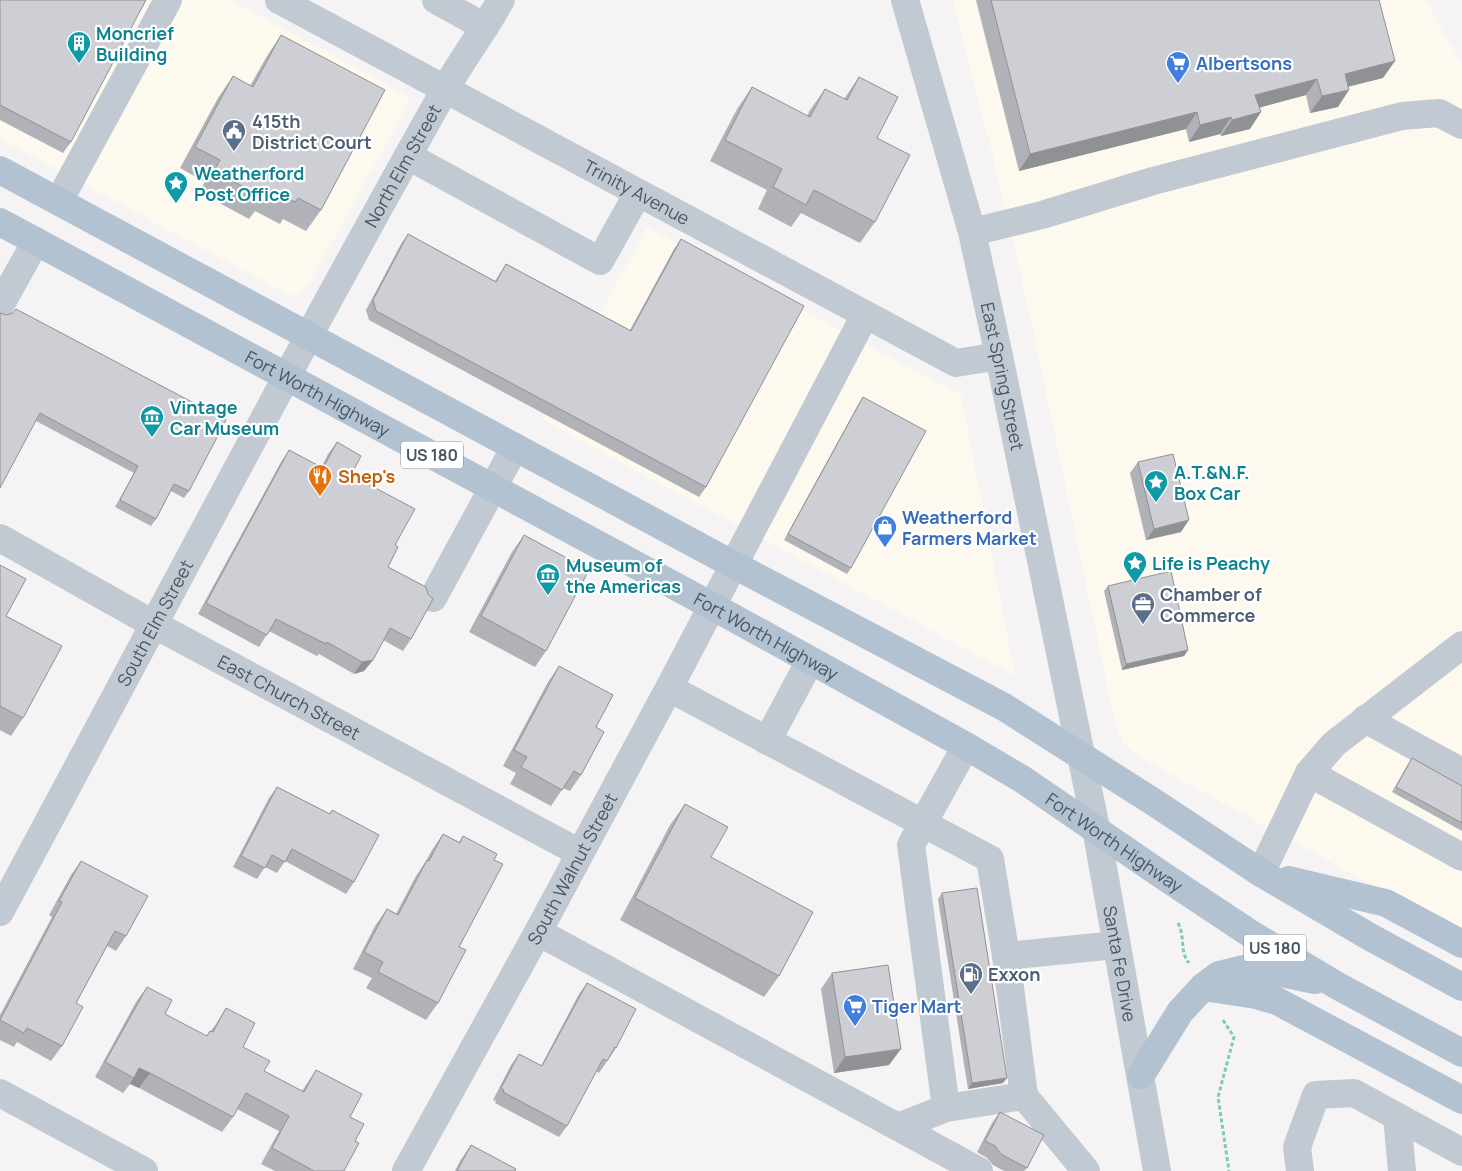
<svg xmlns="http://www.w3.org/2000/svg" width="1462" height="1171" viewBox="0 0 1462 1171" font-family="Manrope,sans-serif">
	<rect width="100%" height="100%" fill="#f5f3f3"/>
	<g fill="#fdf9ef">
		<polygon points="0,0 230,0 406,95 409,98 409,103 309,284 297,295 289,295 0,139"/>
		<polygon points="953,0 1425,0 1462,64 1462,934 1137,756 1123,743 1115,722 1109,694 1028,306 992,152"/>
		<polygon points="647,227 961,395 1015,676 543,420"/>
	</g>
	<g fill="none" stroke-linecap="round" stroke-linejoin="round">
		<g stroke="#7ad0a6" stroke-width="3" stroke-dasharray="4 2.5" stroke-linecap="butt">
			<path d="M1178,923C1186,939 1179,951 1189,963"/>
			<polyline points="1223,1020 1234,1037 1218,1097 1229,1171"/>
		</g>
		<g stroke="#c1cad2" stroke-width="28">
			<path id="s1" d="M279,0L956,363L999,356"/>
			<polyline points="436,0 485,27"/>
			<path id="s2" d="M905,0L972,232L999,356L1096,828L1157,1171"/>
			<polyline points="408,156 600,261 638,193"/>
			<polyline points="59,201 168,0"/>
			<polyline points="972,232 1042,215 1153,181 1402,116 1439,113 1462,125"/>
			<polyline points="0,306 36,241"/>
			<path id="s3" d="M0,538L155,625L580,853"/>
			<polyline points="433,598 515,447"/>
			<polyline points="669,688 990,859 1006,956 1024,1096"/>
			<polyline points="1365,719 1462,772"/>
			<polyline points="767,741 810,661"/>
			<polyline points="966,746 911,845 946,1108 1024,1096 1086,1171"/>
			<polyline points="1309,773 1462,857"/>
			<polyline points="1261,873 1309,773 1334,744 1462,645"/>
			<path id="s4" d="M0,912C147,639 291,363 443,93C461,61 483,32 501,0"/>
			<polyline points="538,932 898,1127 946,1108"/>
			<polyline points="1006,956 1116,945"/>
			<polyline points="0,1093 144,1171"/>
			<polyline points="1397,1117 1402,1171"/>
			<polyline points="898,1127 979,1171"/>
			<path id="s5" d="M406,1171L538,932L669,688L865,315"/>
			<polyline points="1300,1171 1297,1147 1316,1095 1354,1093 1462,1152"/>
		</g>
		<g stroke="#b3c2d1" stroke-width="28">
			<polyline points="0,170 734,565 1004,707 1152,801 1261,873 1370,937 1462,987"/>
			<path id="s6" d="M0,222L712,606L966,746L1022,779L1159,873L1251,934L1336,985L1462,1053"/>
			<polyline points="1289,880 1386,903 1462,944"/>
			<polyline points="1203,987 1256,995 1277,1001 1462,1100"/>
			<polyline points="1141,1075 1180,1012 1203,987 1219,975 1243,969 1266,970 1315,980"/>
		</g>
	</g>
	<g fill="#b0b2b7">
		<polygon points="0,0 71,142 63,153 0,120"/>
		<polygon points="976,0 1379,0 1383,78 1348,87 1338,107 1310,113 1306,95 1260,107 1250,129 1221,136 1220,134 1189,142 1186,129 1019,171"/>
		<polygon points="281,35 321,210 306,231 283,219 280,224 255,211 249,219 199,192 205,182 180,168 218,98 233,76 250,86 267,56"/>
		<polygon points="859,77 877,138 875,222 860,243 801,213 791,227 758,209 767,190 710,161 737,109 752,87 807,116 810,110 825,89 844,99"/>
		<polygon points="408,234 495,281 506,264 630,330 674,249 681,239 706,487 699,497 369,320 366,310 401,244"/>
		<polygon points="0,313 189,491 184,498 171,491 156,519 151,526 115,507 134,473 36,421"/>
		<polygon points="863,397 851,568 847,574 784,540 859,403"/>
		<polygon points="337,442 351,475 395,545 388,567 411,639 403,651 383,640 373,660 364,671 354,674 319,654 317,656 269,631 259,647 198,614 281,462 289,450 321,468 328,454"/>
		<polygon points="1138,462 1181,532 1146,540 1130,473"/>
		<polygon points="524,535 546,651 535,667 469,632 512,552"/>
		<polygon points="0,565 6,616 23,718 11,736 0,730"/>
		<polygon points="1108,586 1188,650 1184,656 1122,670 1104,591"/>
		<polygon points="559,666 581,775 570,791 563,788 551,806 510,784 516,773 503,766 548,682"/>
		<polygon points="1412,758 1462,786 1462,831 1392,792 1408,764"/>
		<polygon points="277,787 330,814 332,810 354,882 346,894 285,861 277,873 265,867 257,879 233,867 269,798"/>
		<polygon points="685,804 711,857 779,976 764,997 620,920 670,825"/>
		<polygon points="443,834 459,842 463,836 494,860 459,947 438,1003 426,1020 366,988 372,978 353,969 375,926 387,909 396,914 416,876 426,861 432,850"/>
		<polygon points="81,861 126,936 116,951 107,946 76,1003 62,1046 51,1061 17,1042 14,1047 0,1040 0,1015 52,917 49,915 71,875"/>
		<polygon points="942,893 1003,1083 968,1089 938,899"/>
		<polygon points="832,973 889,1065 834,1073 821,989"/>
		<polygon points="587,983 616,1048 599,1073 596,1071 567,1126 559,1137 495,1103 496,1101 493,1100 511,1065 519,1054 541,1066 579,994"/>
		<polygon points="147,987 165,1014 206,1036 210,1031 211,1031 216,1024 226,1008 243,1047 264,1071 302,1091 316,1070 350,1117 355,1141 344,1171 275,1171 261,1164 279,1131 237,1109 233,1117 222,1132 139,1088 130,1084 123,1093 95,1077 136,1002"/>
		<polygon points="1000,1112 1027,1168 1024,1171 1004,1171 993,1165 987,1158 977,1152 992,1123"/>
		<polygon points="471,1145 515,1171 455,1171 460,1161"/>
	</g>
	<g fill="#909195">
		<polygon points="1395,61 1383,78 1333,90 1345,74"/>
		<polygon points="1317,79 1306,95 1244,112 1255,95"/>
		<polygon points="1349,90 1338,107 1310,113 1322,96"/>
		<polygon points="1197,112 1186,129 1019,171 1030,154"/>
		<polygon points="1261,112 1250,129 1221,136 1232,120"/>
		<polygon points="1231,117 1220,134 1189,142 1200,125"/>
		<polygon points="1189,520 1181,532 1146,540 1154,529"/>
		<polygon points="1188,650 1184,656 1122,670 1126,664"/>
		<polygon points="373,660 364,671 354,674 362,662"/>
		<polygon points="901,1049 889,1065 834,1073 845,1057"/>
		<polygon points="139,1068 150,1073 139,1088 130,1084"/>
		<polygon points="1007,1078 1003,1083 968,1089 972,1083"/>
	</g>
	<g fill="#cdcfd5" stroke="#909195">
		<polygon points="0,0 146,0 71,142 0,105"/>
		<polygon points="991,0 1379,0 1395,61 1345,74 1349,90 1322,96 1317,79 1255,95 1261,112 1232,120 1231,117 1200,125 1197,112 1030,154"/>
		<polygon points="281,35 385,90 321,210 298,198 295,202 269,189 264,198 214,171 220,160 195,147 233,76 253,87"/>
		<polygon points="859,77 898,97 877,138 910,155 875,222 814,190 806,205 773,187 782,169 725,140 752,87 810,117 825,89 847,100"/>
		<polygon points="408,234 496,282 506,264 631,331 681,239 804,306 706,487 376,311 373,300"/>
		<polygon points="16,309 226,420 189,491 174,484 156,519 120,500 138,466 40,413 0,488 0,313 6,315 13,313"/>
		<polygon points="863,397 926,431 851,568 788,534"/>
		<polygon points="337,442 361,456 351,475 415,509 395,545 398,547 388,567 426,587 428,594 433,599 411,639 390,628 373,660 362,662 327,642 326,644 276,619 267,635 206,603 289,450 323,468"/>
		<polygon points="1173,454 1189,520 1154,529 1138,462"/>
		<polygon points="524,535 589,570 546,651 481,616"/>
		<polygon points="0,565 26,579 6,616 62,646 23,718 0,706"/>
		<polygon points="1171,571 1188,650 1126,664 1108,586"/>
		<polygon points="559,666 613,695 596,727 604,732 581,775 574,771 562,790 521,767 527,757 514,750"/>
		<polygon points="1412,758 1462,786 1462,823 1396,787"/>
		<polygon points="277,787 330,814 332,810 379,835 354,882 292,849 285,862 272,855 265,868 241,856"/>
		<polygon points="685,804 728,827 711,857 813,912 779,976 635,898"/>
		<polygon points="443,834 460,843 463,836 497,854 494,860 503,864 459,947 466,950 438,1003 378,972 383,962 364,952 387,909 398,915 427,860 429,861"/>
		<polygon points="81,861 148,896 126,936 115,931 76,1003 83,1007 62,1046 27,1028 24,1033 0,1020 62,902 59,901"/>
		<polygon points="977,888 1007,1078 972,1083 942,893"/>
		<polygon points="888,965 901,1049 845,1057 832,973"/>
		<polygon points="587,983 636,1009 616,1048 615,1047 607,1061 603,1059 567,1126 503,1092 504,1090 501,1088 519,1054 542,1066"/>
		<polygon points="147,987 172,1000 165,1014 207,1036 210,1031 213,1032 226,1008 255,1023 243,1047 270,1061 264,1071 304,1092 316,1070 362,1094 350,1117 364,1124 355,1141 359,1143 344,1171 314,1171 272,1148 289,1116 246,1093 233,1117 150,1073 139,1068 134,1078 105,1062"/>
		<polygon points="1000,1112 1044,1135 1027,1168 1001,1154 995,1146 985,1141"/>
		<polygon points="471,1145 516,1169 515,1171 457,1171"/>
	</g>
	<defs>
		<g id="building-pin" transform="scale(1.25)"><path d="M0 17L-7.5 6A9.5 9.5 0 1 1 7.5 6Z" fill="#0f9aa8" stroke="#fff"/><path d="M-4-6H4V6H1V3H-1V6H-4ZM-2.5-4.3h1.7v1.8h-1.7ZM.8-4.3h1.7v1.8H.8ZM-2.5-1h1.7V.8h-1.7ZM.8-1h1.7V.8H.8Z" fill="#fff"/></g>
		<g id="supermarket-pin" transform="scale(1.25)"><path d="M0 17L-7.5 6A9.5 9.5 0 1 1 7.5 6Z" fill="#3f7fe0" stroke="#fff"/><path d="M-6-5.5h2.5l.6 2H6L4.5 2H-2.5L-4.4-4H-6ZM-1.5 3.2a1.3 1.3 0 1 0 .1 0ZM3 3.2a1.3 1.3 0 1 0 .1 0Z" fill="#fff"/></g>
		<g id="civic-pin" transform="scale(1.25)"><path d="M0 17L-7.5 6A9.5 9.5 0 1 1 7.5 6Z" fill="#5c6f8a" stroke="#fff"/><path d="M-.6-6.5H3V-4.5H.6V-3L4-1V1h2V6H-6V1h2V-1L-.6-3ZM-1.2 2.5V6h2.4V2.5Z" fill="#fff"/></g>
		<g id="sight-pin" transform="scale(1.25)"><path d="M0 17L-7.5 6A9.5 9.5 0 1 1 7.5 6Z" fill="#0f9aa8" stroke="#fff"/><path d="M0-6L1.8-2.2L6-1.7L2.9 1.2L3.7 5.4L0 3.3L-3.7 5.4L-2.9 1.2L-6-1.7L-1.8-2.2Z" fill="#fff"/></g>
		<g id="museum-pin" transform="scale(1.25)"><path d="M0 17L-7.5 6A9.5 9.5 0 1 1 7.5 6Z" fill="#0f9aa8" stroke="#fff"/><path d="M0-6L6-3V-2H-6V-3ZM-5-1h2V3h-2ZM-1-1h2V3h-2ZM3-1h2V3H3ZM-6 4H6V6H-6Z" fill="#fff"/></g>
		<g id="restaurant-pin" transform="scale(1.25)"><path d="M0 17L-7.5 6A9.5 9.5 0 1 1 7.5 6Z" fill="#e8710a" stroke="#fff"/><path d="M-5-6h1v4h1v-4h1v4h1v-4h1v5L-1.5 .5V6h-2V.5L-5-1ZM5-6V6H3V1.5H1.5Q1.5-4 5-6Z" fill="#fff"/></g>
		<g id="shop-pin" transform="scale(1.25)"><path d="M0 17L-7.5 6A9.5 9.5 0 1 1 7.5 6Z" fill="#3f7fe0" stroke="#fff"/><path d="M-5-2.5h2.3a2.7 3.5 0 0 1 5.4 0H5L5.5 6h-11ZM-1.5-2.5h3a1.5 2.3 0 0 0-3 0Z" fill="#fff"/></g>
		<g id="office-pin" transform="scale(1.25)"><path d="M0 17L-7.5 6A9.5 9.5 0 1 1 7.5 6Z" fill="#5c6f8a" stroke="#fff"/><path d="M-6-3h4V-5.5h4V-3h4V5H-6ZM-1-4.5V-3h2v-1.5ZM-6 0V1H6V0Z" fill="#fff"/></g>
		<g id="fuel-pin" transform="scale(1.25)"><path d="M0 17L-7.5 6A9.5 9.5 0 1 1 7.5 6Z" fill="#5c6f8a" stroke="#fff"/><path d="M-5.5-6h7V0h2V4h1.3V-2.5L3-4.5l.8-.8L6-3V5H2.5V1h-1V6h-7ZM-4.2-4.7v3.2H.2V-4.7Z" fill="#fff"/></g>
	</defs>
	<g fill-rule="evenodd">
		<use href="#building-pin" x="79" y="43"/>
		<use href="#supermarket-pin" x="1178" y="63"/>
		<use href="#civic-pin" x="234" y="131"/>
		<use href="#sight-pin" x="176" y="183"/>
		<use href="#museum-pin" x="152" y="417"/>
		<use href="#restaurant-pin" x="320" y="476"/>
		<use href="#sight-pin" x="1156" y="482"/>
		<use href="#shop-pin" x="885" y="527"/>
		<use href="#sight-pin" x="1135" y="563"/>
		<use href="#museum-pin" x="548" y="575"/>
		<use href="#office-pin" x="1143" y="604"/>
		<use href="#fuel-pin" x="971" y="974"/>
		<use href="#supermarket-pin" x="855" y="1006"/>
	</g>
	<g text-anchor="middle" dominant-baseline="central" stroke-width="4.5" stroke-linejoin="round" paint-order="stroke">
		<g fill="#fff" stroke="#808990" stroke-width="1">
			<rect x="401" y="441.5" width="62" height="27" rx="4"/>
			<rect x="1244" y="934.5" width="62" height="27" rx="4"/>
		</g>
		<g font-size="16" font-weight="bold" fill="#4a5661">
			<text x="432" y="455">US 180</text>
			<text x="1275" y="948">US 180</text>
		</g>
		<g font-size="18" font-weight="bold" fill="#0d838f" stroke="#fff" text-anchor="start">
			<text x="96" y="33">Moncrief<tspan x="96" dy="21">Building</tspan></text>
			<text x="194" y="173">Weatherford<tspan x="194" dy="21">Post Office</tspan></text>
			<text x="170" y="407">Vintage<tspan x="170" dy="21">Car Museum</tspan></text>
			<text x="1174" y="472">A.T.&amp;N.F.<tspan x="1174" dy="21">Box Car</tspan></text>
			<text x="1152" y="563">Life is Peachy</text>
			<text x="566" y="565">Museum of<tspan x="566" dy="21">the Americas</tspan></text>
		</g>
		<g font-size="18" font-weight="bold" fill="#366cbe" stroke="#fff" text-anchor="start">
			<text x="1196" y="63">Albertsons</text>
			<text x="902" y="517">Weatherford<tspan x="902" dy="21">Farmers Market</tspan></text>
			<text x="872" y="1006">Tiger Mart</text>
		</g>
		<g font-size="18" font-weight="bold" fill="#4e5e75" stroke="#fff" text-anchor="start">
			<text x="252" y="121">415th<tspan x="252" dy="21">District Court</tspan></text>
			<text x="1160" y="594">Chamber of<tspan x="1160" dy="21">Commerce</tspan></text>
			<text x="988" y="974">Exxon</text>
		</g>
		<g font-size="18" fill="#4a5661" stroke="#fff">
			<text stroke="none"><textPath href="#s4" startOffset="848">North Elm Street</textPath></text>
			<text stroke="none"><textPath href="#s1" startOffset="406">Trinity Avenue</textPath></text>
			<text stroke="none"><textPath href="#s2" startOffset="389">East Spring Street</textPath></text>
			<text stroke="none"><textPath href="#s6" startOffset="361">Fort Worth Highway</textPath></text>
			<text stroke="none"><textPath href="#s4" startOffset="328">South Elm Street</textPath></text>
			<text stroke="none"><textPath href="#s6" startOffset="871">Fort Worth Highway</textPath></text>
			<text stroke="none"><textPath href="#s3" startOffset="330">East Church Street</textPath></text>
			<text stroke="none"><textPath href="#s6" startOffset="1276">Fort Worth Highway</textPath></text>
			<text stroke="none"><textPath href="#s5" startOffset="345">South Walnut Street</textPath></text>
			<text stroke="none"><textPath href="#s2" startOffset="988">Santa Fe Drive</textPath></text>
		</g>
		<g font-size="18" font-weight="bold" fill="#c56008" stroke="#fff" text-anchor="start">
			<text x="338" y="476">Shep's</text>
		</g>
	</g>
</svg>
